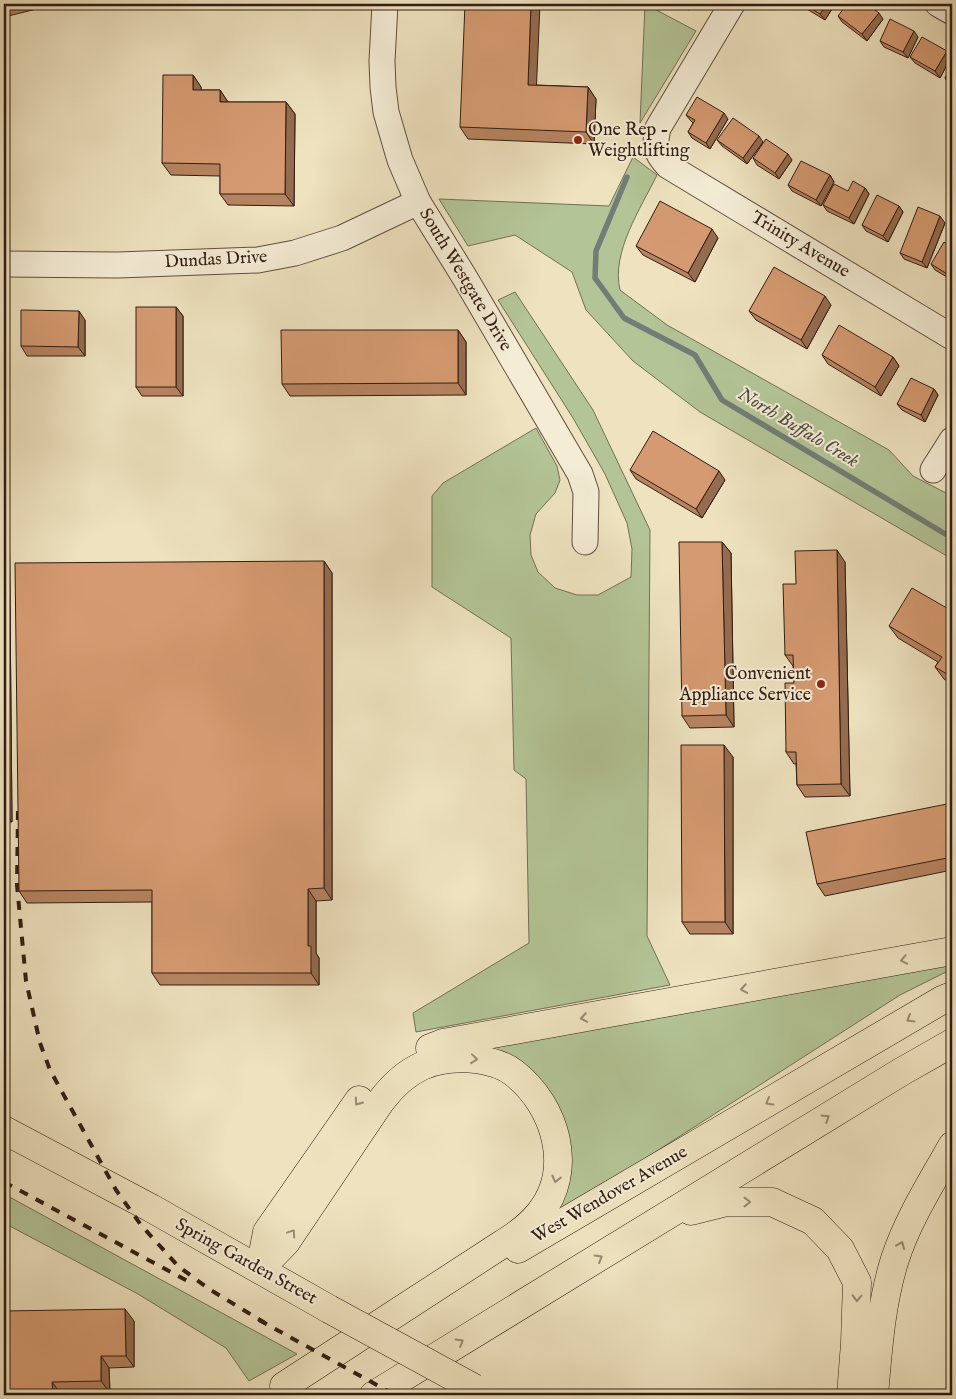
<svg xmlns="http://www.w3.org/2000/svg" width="956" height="1399" viewBox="0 0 956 1399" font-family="'IM FELL English',serif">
	<rect width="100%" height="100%" fill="#eee2bf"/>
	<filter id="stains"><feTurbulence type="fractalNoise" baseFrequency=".004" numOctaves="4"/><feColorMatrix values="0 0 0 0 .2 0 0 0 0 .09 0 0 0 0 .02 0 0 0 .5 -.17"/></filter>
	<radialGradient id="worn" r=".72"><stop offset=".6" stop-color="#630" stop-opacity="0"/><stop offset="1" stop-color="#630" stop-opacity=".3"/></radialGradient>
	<g fill="#b3c496" stroke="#727054">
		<polygon points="645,4 696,31 640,123"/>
		<path d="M633,157L657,175C641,208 611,252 620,290L667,325L889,450L913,476L944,492L952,493V559L700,412L633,361L586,310L572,272L515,235L468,246L439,199L609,206Z"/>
		<polygon points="515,292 593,410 650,530 647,936 670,985 416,1032 413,1013 529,943 526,779 514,770 511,638 432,587 432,496 443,483 536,428 557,466 560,480 555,493 536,514 530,535 531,555 538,572 555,588 577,595 598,595 631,577 632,549 627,523 605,474 573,418 498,300"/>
		<polygon points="952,962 952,969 900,995 543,1224 567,1133 464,1050"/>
		<polygon points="4,1194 297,1354 249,1381 226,1348 138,1294 4,1223"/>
	</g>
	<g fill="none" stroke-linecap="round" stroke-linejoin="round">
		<polyline stroke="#717d76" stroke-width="5.5" points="627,177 596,251 595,278 624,318 695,355 722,400 952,538"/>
		<g stroke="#604e3d" stroke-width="27">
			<g id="minor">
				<polyline points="385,4 382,61 383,87 386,112 400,160 418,202 465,278 580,474 586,492 585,542"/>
				<path d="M732,4L658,128C654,146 655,152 668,166L952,337"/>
				<polyline points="938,4 952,12"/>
				<polyline points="4,264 118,265 258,260 295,253 342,238 418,202"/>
				<polyline points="933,470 952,440"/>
			</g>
		</g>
		<g stroke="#311c12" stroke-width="29">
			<polyline id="major" points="4,1130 151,1208 329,1309"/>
		</g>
		<g stroke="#311c12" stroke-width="29">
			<g id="highway">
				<polyline points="430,1048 443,1043 952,951"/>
				<polyline points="691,1211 727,1202 772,1202 813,1221 840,1249 857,1282 855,1343 851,1395"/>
				<polyline points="518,1249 942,1000 952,996"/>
				<path d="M260,1269L286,1242L381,1101C406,1068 433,1055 476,1059C489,1061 504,1065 514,1073C556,1106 575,1170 539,1214C529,1226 517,1235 504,1243L284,1386"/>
				<polyline points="260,1269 267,1232 359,1100"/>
				<polyline points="374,1395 901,1072 952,1043"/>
				<path d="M874,1395C878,1350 881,1303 895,1259C908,1219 932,1182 952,1146"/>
			</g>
		</g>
		<use href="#minor" stroke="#f4ecd5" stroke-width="25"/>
		<use href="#major" stroke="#eee2bf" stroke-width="28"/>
		<use href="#highway" stroke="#eee2bf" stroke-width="28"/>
		<g stroke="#311c12" stroke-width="4" stroke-dasharray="9 9" stroke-linecap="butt">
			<polyline points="18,811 17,885 26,981 40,1043 50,1070 116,1190 141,1225 178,1266 209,1289 265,1323"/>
			<polyline points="4,1182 193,1284"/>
			<polyline points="259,1320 395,1395"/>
		</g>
		<g stroke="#311c12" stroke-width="29" stroke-linecap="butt">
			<polyline id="major-bridge" points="329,1309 474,1388"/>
		</g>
		<use href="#major-bridge" stroke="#eee2bf" stroke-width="28"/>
	</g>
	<g fill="#b78461" stroke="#311c12">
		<polygon points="4,4 57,4 4,17"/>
		<polygon points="678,4 693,4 689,10"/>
		<polygon points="801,4 835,4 825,20 802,6"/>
		<polygon points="838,16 883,19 867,41 842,22"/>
		<polygon points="918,37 908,58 884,47 880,41"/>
		<polygon points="910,57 951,57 940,78 915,63"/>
		<polygon points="952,66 952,86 949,84 945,78"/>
		<polygon points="193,75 201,87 201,90 220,90 228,102 286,102 295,114 294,206 228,205 220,194 220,176 171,175 162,163"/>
		<polygon points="537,85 588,87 596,99 594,144 468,139 460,127"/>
		<polygon points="686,115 728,119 710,149 692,138 688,132 693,123 691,121"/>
		<polygon points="717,140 763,142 747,164 722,146"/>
		<polygon points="753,158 792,160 779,179 757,165"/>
		<polygon points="830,175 834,182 821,206 792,191 788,185"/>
		<polygon points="865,188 869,194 854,224 827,211 823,205 848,191"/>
		<polygon points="899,206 903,212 888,242 866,231 862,225"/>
		<polygon points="945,223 927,268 904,259 900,253"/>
		<polygon points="718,238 695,282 643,255 636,246"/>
		<polygon points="952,247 952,280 935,270 931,264"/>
		<polygon points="831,305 807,349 756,320 749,311"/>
		<polygon points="176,307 183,316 183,396 142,396 136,387"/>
		<polygon points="85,320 85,356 27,356 21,346"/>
		<polygon points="458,330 466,342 466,395 290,396 282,384"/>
		<polygon points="822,355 893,357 899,366 881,396 828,364"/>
		<polygon points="934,389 938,395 925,422 902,410 897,404"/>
		<polygon points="630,470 725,480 702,518 636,479"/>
		<polygon points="4,486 9,494 12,822 4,822"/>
		<polygon points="722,542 731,553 734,727 690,728 682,716"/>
		<polygon points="324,561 332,573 332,900 316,901 316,953 319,958 319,985 160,985 152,973 152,902 27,903 19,891"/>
		<polygon points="845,562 850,796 805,797 797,785 796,764 794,764 786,752 794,683 793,666 785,655 796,584"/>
		<polygon points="952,611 952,684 944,679 935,667 938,662 898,638 889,626"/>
		<polygon points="733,757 733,934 690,934 682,922"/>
		<polygon points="952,803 952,870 825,896 817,884"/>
		<polygon points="134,1321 134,1367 109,1368 110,1393 4,1395"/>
	</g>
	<g fill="#956c4f" stroke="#311c12">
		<polygon points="531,4 540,4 536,96 528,85"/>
		<polygon points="685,4 693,4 689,10"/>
		<polygon points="827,4 835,4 825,20 820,14"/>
		<polygon points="879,13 883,19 867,41 862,34"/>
		<polygon points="914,31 918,37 908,58 903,52"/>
		<polygon points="947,51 951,57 940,78 935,71"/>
		<polygon points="193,75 201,87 201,102 193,90"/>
		<polygon points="588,87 596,99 594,144 586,132"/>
		<polygon points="220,90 228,102 220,102"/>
		<polygon points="286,102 295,114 294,206 285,194"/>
		<polygon points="724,113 728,119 710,149 706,143"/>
		<polygon points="759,136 763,142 747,164 743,158"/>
		<polygon points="788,154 792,160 779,179 775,173"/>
		<polygon points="830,175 834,182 821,206 816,200"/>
		<polygon points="865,188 869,194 854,224 849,218"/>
		<polygon points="899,206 903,212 888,242 883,236"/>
		<polygon points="940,216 945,223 927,268 922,262"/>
		<polygon points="712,229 718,238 695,282 688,273"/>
		<polygon points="825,296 831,305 807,349 801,340"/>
		<polygon points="176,307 183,316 183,396 176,387"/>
		<polygon points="79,311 85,320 85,356 78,347"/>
		<polygon points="458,330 466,342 466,395 458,383"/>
		<polygon points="893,357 899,366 881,396 875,387"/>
		<polygon points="934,389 938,395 925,422 921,415"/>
		<polygon points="719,471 725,480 702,518 696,509"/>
		<polygon points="4,486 9,494 12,822 4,811"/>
		<polygon points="722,542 731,553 734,727 726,715"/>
		<polygon points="837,550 845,562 850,796 841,784"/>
		<polygon points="324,561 332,573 332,900 324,888"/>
		<polygon points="724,745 733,757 733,934 725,922"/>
		<polygon points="308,889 316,901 316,953 319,958 319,985 311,973 308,946"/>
		<polygon points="125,1309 134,1321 134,1367 126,1356"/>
		<polygon points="101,1356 109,1368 110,1393 101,1381"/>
		<polygon points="52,1382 61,1394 61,1395 53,1395"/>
	</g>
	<g fill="#d59a71" stroke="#311c12">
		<polygon points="465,4 531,4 528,85 588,87 586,132 460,127"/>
		<polygon points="804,4 827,4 820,14"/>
		<polygon points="847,4 867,4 879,13 862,34 838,16"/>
		<polygon points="890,19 914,31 903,52 880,41"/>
		<polygon points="922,37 947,51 935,71 910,57"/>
		<polygon points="952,66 952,83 945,78"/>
		<polygon points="163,75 193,75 193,90 220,90 220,102 286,102 285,194 220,194 220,164 162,163"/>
		<polygon points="697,97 724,113 706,143 688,132 695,120 686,115"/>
		<polygon points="733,118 759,136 743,158 717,140"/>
		<polygon points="766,139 788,154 775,173 753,158"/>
		<polygon points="801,161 830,175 816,200 788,185"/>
		<polygon points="853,181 865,188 849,218 823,205 834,184 848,191"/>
		<polygon points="877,195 899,206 883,236 862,225"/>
		<polygon points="660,201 712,229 688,273 636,246"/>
		<polygon points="918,207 940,216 922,262 900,253"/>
		<polygon points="944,242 952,247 952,277 931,264"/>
		<polygon points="774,267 825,296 801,340 749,311"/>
		<rect x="136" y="307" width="40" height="80"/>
		<polygon points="21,310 79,311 78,347 21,346"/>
		<polygon points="839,325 893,357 875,387 822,355"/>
		<polygon points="281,330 458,330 458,383 282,384"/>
		<polygon points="911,378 934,389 921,415 897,404"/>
		<polygon points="653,431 719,471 696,509 630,470"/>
		<polygon points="679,542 722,542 726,715 682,716"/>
		<polygon points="837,550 841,784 797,785 796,752 786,752 785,683 794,683 793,655 785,655 783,584 796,584 795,551"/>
		<polygon points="324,561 324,888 308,889 308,946 311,946 311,973 152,973 152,890 19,891 15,563"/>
		<polygon points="912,588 952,611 952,677 935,667 942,657 889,626"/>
		<polygon points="681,745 724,745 725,922 682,922"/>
		<polygon points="952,803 952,857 817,884 806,832"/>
		<polygon points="950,1242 952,1242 952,1263 949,1263"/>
		<polygon points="125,1309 126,1356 101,1356 101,1381 52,1382 53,1395 4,1395 4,1311"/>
	</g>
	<defs><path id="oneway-chevron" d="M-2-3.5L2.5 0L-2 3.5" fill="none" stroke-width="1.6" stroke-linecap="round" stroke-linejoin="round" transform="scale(1.25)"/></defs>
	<g stroke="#998971">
		<use href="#oneway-chevron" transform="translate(904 960) rotate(169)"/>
		<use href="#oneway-chevron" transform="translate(744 989) rotate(170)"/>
		<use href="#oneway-chevron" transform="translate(584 1018) rotate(170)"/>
		<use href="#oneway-chevron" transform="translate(910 1019) rotate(150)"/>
		<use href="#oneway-chevron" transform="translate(474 1059) rotate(6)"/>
		<use href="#oneway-chevron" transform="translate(358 1102) rotate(125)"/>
		<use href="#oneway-chevron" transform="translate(769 1102) rotate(150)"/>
		<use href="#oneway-chevron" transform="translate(826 1118) rotate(-32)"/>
		<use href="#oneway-chevron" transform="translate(556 1179) rotate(104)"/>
		<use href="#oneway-chevron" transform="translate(747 1202)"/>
		<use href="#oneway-chevron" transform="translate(292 1233) rotate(-56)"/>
		<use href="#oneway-chevron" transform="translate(901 1245) rotate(-68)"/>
		<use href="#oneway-chevron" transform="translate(599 1258) rotate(-31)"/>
		<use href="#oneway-chevron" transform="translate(857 1298) rotate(92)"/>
		<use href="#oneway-chevron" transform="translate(460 1342) rotate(-31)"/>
	</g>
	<g fill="#8f2418" stroke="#f4ecd5" stroke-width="2">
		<circle cx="578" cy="140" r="5"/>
		<circle cx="821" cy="684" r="5"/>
	</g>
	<g text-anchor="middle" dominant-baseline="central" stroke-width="4" stroke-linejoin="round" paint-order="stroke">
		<g font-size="18" fill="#311c12" stroke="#f4ecd5" text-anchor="start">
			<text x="588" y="130">One Rep -<tspan x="588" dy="21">Weightlifting</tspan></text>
			<text x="811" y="674" text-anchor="end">Convenient<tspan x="811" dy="21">Appliance Service</tspan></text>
		</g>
		<g font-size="18" fill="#311c12" stroke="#f4ecd5">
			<text transform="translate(800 245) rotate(31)">Trinity Avenue</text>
			<text transform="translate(216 260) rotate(-3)">Dundas Drive</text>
			<text transform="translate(465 280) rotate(59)">South Westgate Drive</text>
			<text transform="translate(610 1195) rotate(-30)">West Wendover Avenue</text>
			<text transform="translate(246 1262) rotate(29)">Spring Garden Street</text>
		</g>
		<g font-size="19" font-style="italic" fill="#514c44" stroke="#f4ecd5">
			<text transform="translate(798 428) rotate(31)">North Buffalo Creek</text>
		</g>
	</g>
	<rect width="956" height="1399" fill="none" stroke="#eee2bf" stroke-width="20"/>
	<rect x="5" y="5" width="946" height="1389" fill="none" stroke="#311c12" stroke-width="2.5"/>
	<rect x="10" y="10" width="936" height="1379" fill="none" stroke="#311c12"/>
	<rect width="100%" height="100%" filter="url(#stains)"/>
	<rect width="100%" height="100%" fill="url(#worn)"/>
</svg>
